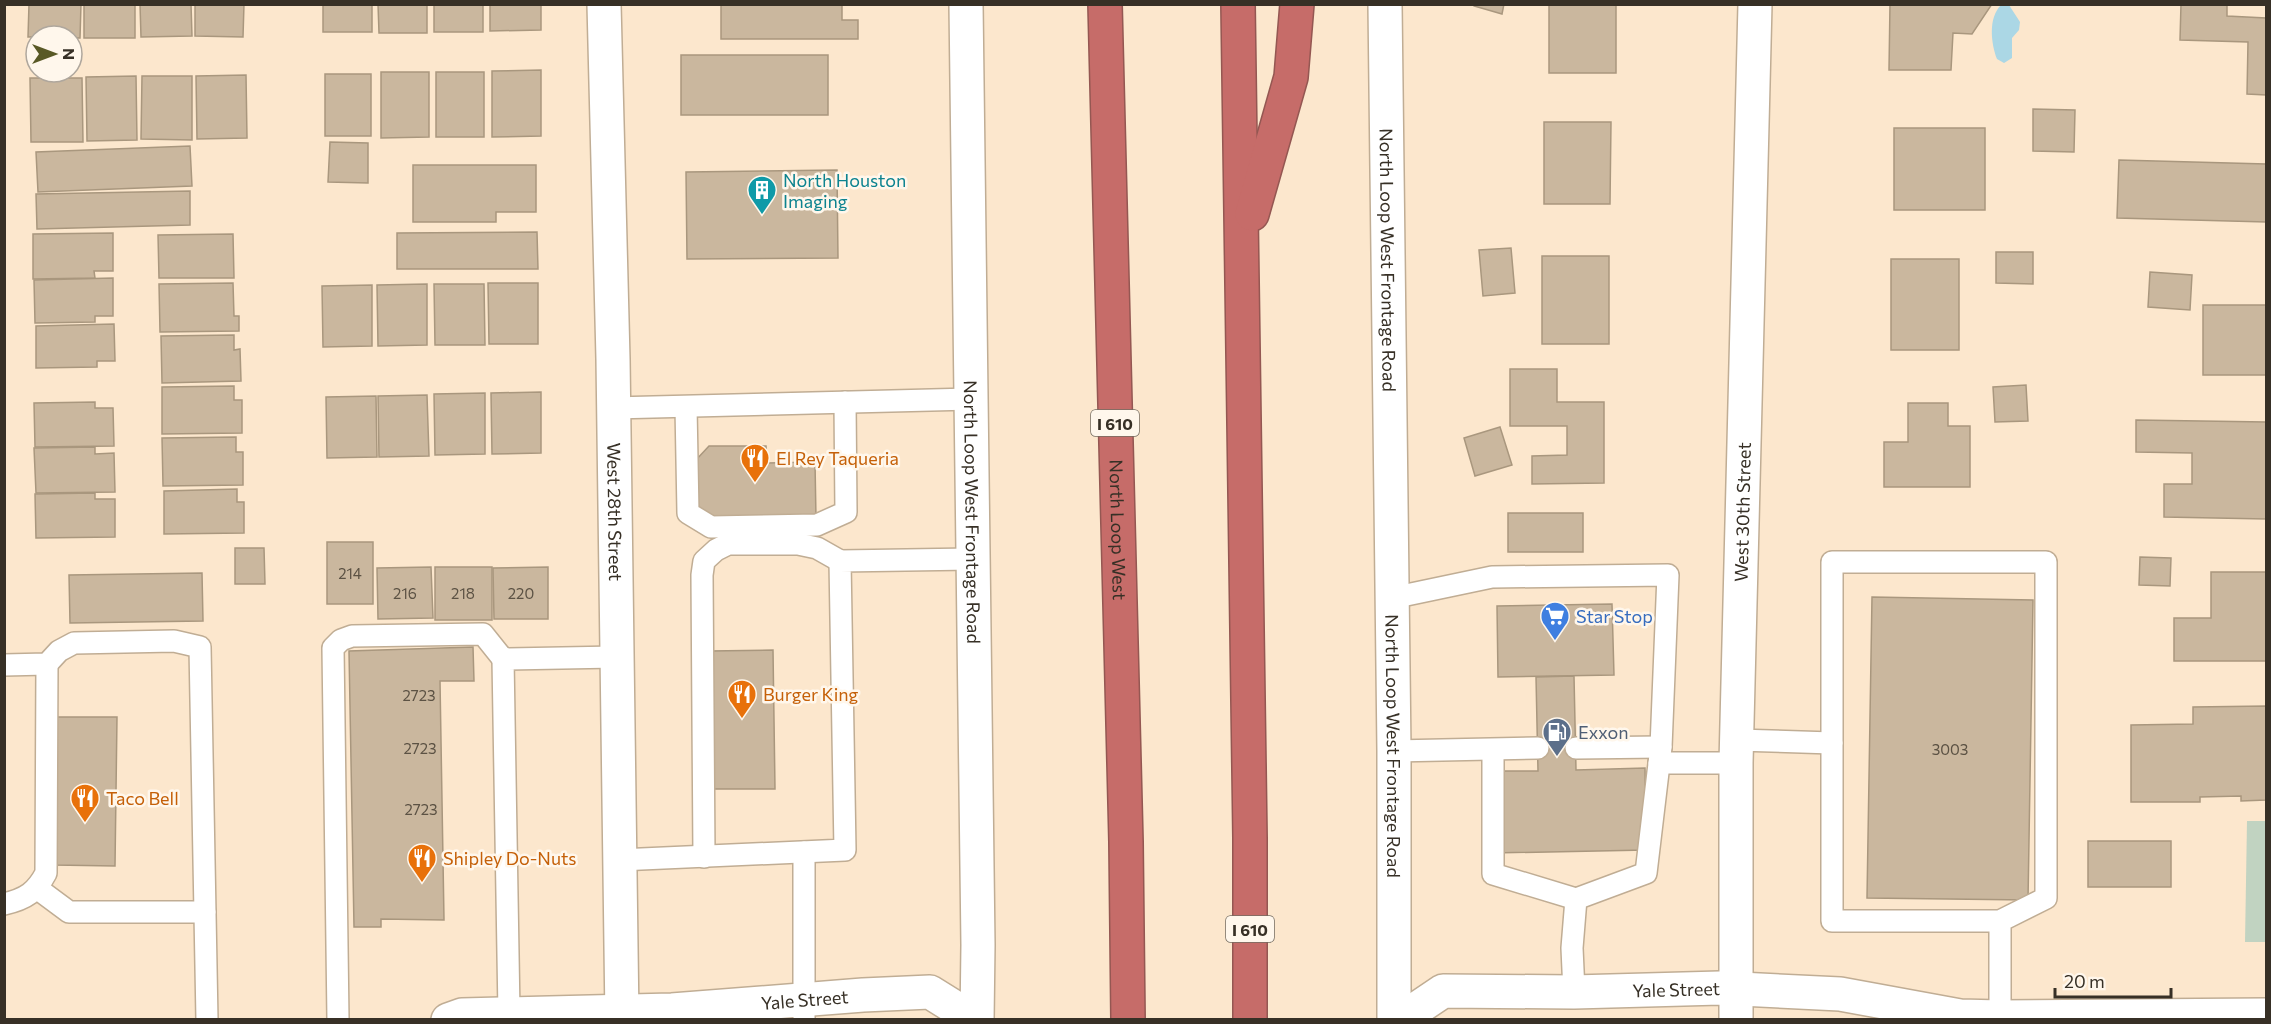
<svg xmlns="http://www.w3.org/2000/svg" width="2271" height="1024" viewBox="0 0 2271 1024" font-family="Commissioner,sans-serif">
	<rect width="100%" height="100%" fill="#fce7cd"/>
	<polygon fill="#c1d3c1" points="2247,821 2266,821 2266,942 2245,942"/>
	<path fill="#abd7e5" d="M2001,5H2009L2020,22L2019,30L2012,38V58L2004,63L1997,59C1991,43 1988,18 2001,5Z"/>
	<g fill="#cab79e" stroke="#a9977e" stroke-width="1.5">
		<polygon points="29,4 81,4 80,38 72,38 72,36 28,37"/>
		<rect x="84" y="4" width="51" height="34"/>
		<polygon points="140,4 191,4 192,36 141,37"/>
		<polygon points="195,4 244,4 243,37 195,36"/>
		<rect x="323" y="4" width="49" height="28"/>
		<polygon points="378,4 427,4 427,33 379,33"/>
		<rect x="434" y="4" width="49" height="28"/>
		<polygon points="490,4 541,4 541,30 490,31"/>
		<polygon points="721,4 842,4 842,20 858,20 858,39 721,39"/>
		<polygon points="1474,4 1504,4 1502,14 1474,6"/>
		<rect x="1549" y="4" width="67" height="69"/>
		<polygon points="1890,4 1992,4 1972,34 1953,33 1951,70 1889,70"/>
		<polygon points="2181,4 2227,4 2227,16 2266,18 2266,95 2247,94 2248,42 2180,40"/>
		<rect x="681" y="55" width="147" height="60"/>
		<polygon points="541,70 541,136 492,137 492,71"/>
		<polygon points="381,72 429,72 429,137 381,138"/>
		<rect x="436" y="72" width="48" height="65"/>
		<rect x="325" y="74" width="46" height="62"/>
		<polygon points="246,75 247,138 197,139 196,76"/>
		<polygon points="136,76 137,140 87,141 86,77"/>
		<polygon points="142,76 192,76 192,140 141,139"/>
		<polygon points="30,78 82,78 83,142 31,142"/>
		<polygon points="2033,109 2075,110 2074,152 2033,151"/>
		<polygon points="1544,122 1611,122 1610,204 1544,204"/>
		<rect x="1894" y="128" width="91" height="82"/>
		<polygon points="330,142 368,143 368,183 328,182"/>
		<polygon points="190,146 192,186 38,192 36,152"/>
		<polygon points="2119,160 2266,164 2266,222 2117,218"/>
		<polygon points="413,165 536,165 536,212 496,212 496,222 413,222"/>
		<polygon points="837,170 838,258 687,259 686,172"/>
		<polygon points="190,191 190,225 37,229 36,194"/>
		<polygon points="537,232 538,269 397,269 397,233"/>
		<polygon points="113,233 113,271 94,271 95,278 33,279 33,234"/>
		<polygon points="233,234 234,278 159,278 158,235"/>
		<polygon points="1511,248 1515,293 1483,296 1479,250"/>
		<polygon points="1996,252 2033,252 2033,284 1996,283"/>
		<rect x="1542" y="256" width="67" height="88"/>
		<rect x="1891" y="259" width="68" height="91"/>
		<polygon points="2150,272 2192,275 2190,310 2148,307"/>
		<polygon points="113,278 113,316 95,316 95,322 35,323 34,280"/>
		<polygon points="233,283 234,316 239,316 239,331 160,332 159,284"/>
		<polygon points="488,283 538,283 538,344 489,344"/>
		<polygon points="427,284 427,345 378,346 377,285"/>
		<polygon points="434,284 484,284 485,345 435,345"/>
		<polygon points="372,285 372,346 323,347 322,286"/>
		<rect x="2203" y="305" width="63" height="70"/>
		<polygon points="114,324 115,361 97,361 97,367 36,368 36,326"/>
		<polygon points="234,335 234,350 240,349 241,381 162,383 161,336"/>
		<polygon points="1510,369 1557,369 1557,402 1604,402 1604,483 1532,484 1532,456 1567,455 1567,426 1510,426"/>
		<polygon points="2026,385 2028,421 1995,422 1993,387"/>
		<polygon points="234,386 234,400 242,400 242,433 162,434 162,387"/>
		<polygon points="541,392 541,453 492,454 491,393"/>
		<polygon points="485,393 485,454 435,455 434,394"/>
		<polygon points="427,395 429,456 379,457 378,396"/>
		<polygon points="376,396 377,457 327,458 326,397"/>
		<polygon points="95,402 95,408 113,408 114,446 35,447 34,403"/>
		<polygon points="1908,403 1948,403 1948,426 1970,426 1970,487 1884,487 1884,442 1908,442"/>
		<polygon points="2136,420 2266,422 2266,519 2164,517 2164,484 2192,484 2192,453 2136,452"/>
		<polygon points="1500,427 1512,465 1475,476 1464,438"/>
		<polygon points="236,437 236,452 243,452 243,485 163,486 162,438"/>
		<polygon points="709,446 766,446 767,463 815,462 816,518 710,519 695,506 695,461"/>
		<polygon points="95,447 95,454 114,453 115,492 36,493 34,448"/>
		<polygon points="237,489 237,502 244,502 244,533 164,534 164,491"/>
		<polygon points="95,493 95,499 115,499 115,537 36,538 35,494"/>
		<rect x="1508" y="513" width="75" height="39"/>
		<rect x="327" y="542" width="46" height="62"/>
		<polygon points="235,548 264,548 265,584 235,584"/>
		<polygon points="2140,557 2171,558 2170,586 2139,585"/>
		<polygon points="431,567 433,618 378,619 377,568"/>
		<rect x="435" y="567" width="57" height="53"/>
		<polygon points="548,567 548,619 494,619 493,568"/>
		<polygon points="2211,572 2266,572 2266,661 2174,661 2174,618 2211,618"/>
		<polygon points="202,573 203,621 70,623 69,575"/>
		<polygon points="1872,597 2033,600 2028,900 1867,898"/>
		<polygon points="1612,604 1614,675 1498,677 1497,606"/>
		<polygon points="473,647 474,681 440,681 444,920 381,919 381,927 354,927 349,651"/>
		<polygon points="773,650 775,789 711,789 710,651"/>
		<polygon points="1574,676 1576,770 1645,768 1646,850 1492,853 1490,771 1538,771 1536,677"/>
		<polygon points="2266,706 2266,800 2241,801 2241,796 2200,797 2200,802 2131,802 2131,725 2193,724 2193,707"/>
		<polygon points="55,717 117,717 115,866 54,865"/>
		<rect x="2088" y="841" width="83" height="46"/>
	</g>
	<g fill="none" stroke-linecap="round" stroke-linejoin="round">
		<g stroke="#c0ad94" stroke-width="24">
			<g id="lane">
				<polyline points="686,407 688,513 711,527 817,525 846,512 845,402"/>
				<polyline points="613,408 971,399"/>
				<polyline points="1392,598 1492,577 1668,575 1661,747 1646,873 1576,899 1572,948 1574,992"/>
				<polyline points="4,665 47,664 59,651 74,643 174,641 200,647 207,1020"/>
				<polyline points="1737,740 1832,743"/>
				<polyline points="1576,748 1661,747"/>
				<polyline points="1493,750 1493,874 1576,899"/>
				<polyline points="1394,751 1538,748"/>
				<polyline points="1659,763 1736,763"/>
				<polyline points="804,852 804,1020"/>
				<polyline points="704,857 702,575 704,561 716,550 728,544 798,544 817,548 840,561"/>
				<polyline points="619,860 845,850 840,561 972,559"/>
				<polyline points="38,889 69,912 205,912"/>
				<path d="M4,904C26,899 36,892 46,873L47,664"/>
				<polyline points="509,1013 503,659 616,657"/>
				<polyline points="338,1020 333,648 341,640 352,636 483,634 503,659"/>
				<polyline points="2000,1020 2000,921 1832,921 1832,562 2046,562 2046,898 2000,921"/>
			</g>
		</g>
		<g stroke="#c0ad94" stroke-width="36">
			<g id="street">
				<path id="s1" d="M604,4L613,359L622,1020"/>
				<path id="s2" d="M1736,1020V763L1755,4"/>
			</g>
		</g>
		<g stroke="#c0ad94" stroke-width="36">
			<g id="secondary">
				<path id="s3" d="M966,4L978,945L977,1020"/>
				<path id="s4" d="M1385,4L1394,751V1020"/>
				<path id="s5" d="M448,1020L462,1015L672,1010L863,995L930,992L975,1020"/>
				<path id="s6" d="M1400,1020L1443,991L1574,992L1720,988L1840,994L1960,1016L2000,1017L2266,1015"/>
			</g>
		</g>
		<g stroke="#945752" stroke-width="36">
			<g id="highway">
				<path id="s7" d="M1105,4L1126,842L1128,1020"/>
				<polyline points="1238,4 1250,838 1250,1020"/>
				<polyline points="1252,214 1291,77 1297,4"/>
			</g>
		</g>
		<use href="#lane" stroke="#fff" stroke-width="21"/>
		<use href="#street" stroke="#fff" stroke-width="33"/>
		<use href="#secondary" stroke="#fff" stroke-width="33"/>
		<use href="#highway" stroke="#c66c69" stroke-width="33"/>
	</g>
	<defs>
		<g id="building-pin" transform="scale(1.5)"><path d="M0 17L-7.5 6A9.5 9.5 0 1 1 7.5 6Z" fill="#0f9aa8" stroke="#fff7ec"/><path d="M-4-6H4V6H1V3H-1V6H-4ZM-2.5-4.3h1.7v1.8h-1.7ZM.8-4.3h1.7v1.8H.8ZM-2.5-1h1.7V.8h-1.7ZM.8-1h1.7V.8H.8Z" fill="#fff"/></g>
		<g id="restaurant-pin" transform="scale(1.5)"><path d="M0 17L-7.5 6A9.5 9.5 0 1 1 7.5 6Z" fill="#e8710a" stroke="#fff7ec"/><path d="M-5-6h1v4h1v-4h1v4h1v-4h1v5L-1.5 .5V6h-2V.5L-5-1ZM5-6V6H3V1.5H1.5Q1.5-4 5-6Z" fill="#fff"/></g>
		<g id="supermarket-pin" transform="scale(1.5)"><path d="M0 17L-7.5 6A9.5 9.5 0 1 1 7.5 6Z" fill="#3f7fe0" stroke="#fff7ec"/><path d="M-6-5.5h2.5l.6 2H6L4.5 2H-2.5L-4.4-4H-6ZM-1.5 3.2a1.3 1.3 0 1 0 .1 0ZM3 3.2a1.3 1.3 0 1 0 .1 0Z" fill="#fff"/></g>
		<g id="fuel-pin" transform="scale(1.5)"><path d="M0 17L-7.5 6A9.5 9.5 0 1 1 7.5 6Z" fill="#5c6f8a" stroke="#fff7ec"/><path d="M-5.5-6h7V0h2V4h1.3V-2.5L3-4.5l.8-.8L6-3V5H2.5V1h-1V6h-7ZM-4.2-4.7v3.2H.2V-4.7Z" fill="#fff"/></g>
	</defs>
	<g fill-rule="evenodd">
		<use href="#building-pin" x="762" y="190"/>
		<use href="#restaurant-pin" x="755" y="458"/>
		<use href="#supermarket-pin" x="1555" y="616"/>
		<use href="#restaurant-pin" x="742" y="694"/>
		<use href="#fuel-pin" x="1557" y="732"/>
		<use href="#restaurant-pin" x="85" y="798"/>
		<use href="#restaurant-pin" x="422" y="858"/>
	</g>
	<g text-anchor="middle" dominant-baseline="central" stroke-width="5" stroke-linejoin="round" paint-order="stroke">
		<g font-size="15" fill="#5c5244">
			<text x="350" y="573">214</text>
			<text x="405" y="593">216</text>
			<text x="463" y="593">218</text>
			<text x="521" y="593">220</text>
			<text x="419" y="695">2723</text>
			<text x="420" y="748">2723</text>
			<text x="1950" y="749">3003</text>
			<text x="421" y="809">2723</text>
		</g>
		<g fill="#fff7ec" stroke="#736c61" stroke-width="1.5">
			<rect x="1091" y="410" width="48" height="26" rx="4.5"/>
			<rect x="1226" y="916" width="48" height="26" rx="4.5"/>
		</g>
		<g font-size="16" font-weight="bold" fill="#373026">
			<text x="1115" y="423">I 610</text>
			<text x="1250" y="929">I 610</text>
		</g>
		<g font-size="18" fill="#0d838f" stroke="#fff7ec" text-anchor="start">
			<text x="783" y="180">North Houston<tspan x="783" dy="21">Imaging</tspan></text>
		</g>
		<g font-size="18" fill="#373026" stroke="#fff7ec">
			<text stroke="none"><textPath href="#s4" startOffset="256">North Loop West Frontage Road</textPath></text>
			<text stroke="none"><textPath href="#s1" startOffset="508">West 28th Street</textPath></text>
			<text stroke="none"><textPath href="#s3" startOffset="508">North Loop West Frontage Road</textPath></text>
			<text stroke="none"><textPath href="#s2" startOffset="508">West 30th Street</textPath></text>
			<text stroke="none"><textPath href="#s7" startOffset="526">North Loop West</textPath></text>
			<text stroke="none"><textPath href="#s4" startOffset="742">North Loop West Frontage Road</textPath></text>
			<text stroke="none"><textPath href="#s6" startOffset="285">Yale Street</textPath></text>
			<text stroke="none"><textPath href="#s5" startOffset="358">Yale Street</textPath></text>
		</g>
		<g font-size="18" fill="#c56008" stroke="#fff7ec" text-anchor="start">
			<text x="776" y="458">El Rey Taqueria</text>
			<text x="763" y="694">Burger King</text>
			<text x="106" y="798">Taco Bell</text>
			<text x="443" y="858">Shipley Do-Nuts</text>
		</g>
		<g font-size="18" fill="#366cbe" stroke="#fff7ec" text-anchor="start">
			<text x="1576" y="616">Star Stop</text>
		</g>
		<g font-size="18" fill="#4e5e75" stroke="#fff7ec" text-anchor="start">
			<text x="1578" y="732">Exxon</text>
		</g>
	</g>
	<rect width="2271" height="1024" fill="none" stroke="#373026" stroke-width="12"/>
	<g transform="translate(54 54) rotate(90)"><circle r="28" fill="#fff7ec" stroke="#afa79d" stroke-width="1.5"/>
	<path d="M0-4.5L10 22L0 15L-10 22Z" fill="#595926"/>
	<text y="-9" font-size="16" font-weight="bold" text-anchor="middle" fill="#373026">N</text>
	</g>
	<path d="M2055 988v9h116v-9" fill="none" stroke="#373026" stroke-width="3"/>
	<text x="2064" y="988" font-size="18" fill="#373026" stroke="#fff7ec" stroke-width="4.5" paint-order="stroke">20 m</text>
</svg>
